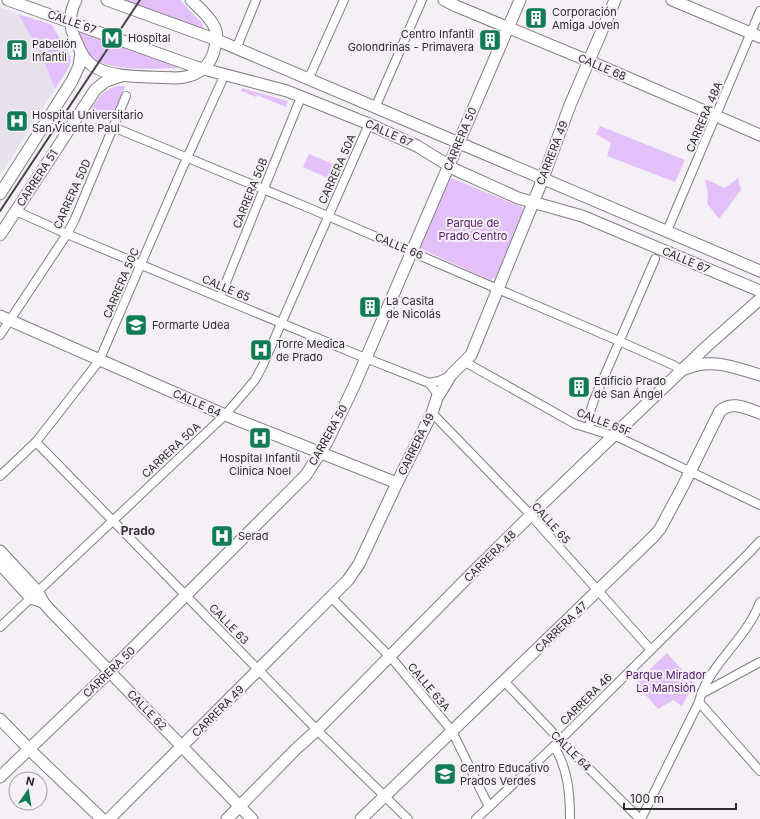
<svg xmlns="http://www.w3.org/2000/svg" width="760" height="819" viewBox="0 0 760 819" font-family="Inter,sans-serif">
	<rect width="100%" height="100%" fill="#f4f0f6"/>
	<polygon fill="#e8e1ed" points="0,7 18,14 40,52 55,89 0,176"/>
	<g fill="#e4c0fb">
		<polygon points="119,0 180,0 201,22 206,32"/>
		<polygon points="18,14 52,25 71,57 69,67 55,89 40,52"/>
		<path d="M78,29L186,68C161,68 111,73 91,57C84,50 81,38 78,29Z"/>
		<path d="M118,86H125L112,123L89,112C96,100 103,89 118,86Z"/>
		<polygon points="242,88 288,101 286,107 257,95 256,97 241,91"/>
		<polygon points="600,126 685,160 675,182 607,156 611,143 596,134"/>
		<polygon points="309,154 338,166 332,180 303,167"/>
		<polygon points="449,177 524,208 501,275 490,280 419,248"/>
		<polygon points="738,178 741,190 719,219 707,203 708,194 705,179 725,188"/>
		<polygon points="667,653 694,683 682,706 673,700 658,709 635,683"/>
	</g>
	<g fill="none" stroke-linecap="round" stroke-linejoin="round">
		<g stroke="#817e83" stroke-width="10">
			<g id="street">
				<polyline points="236,49 256,0"/>
				<polyline points="308,80 344,0"/>
				<polyline points="375,108 422,0"/>
				<polyline points="113,127 309,208 619,341 673,365 682,370"/>
				<polyline points="16,211 67,234 358,355 429,383 436,392 437,398"/>
				<polyline points="667,231 760,11"/>
				<polyline points="220,297 301,97"/>
				<polyline points="0,335 67,234 75,219 126,96"/>
				<polyline points="465,362 575,424 620,438 760,505"/>
				<polyline points="429,383 439,381 450,376"/>
				<polyline points="432,413 526,510 651,650"/>
				<polyline points="590,428 590,412 594,400 655,259"/>
				<polyline points="36,442 322,735 408,819"/>
				<polyline points="0,476 36,442 99,361 182,169 225,74"/>
				<polyline points="331,597 394,661 452,731 489,807"/>
				<polyline points="0,627 225,415 255,380 262,367 369,124"/>
				<polyline points="504,681 560,740 640,819"/>
				<polyline points="701,694 760,662"/>
				<polyline points="699,702 760,771"/>
				<path d="M554,746C568,769 570,793 570,819"/>
				<polyline points="476,819 554,746 749,553 760,541"/>
				<path d="M641,819L699,702C707,666 747,639 760,602"/>
			</g>
		</g>
		<g stroke="#817e83" stroke-width="13">
			<g id="secondary">
				<polyline points="8,0 196,67 287,91 369,124 417,146 456,170 518,198 582,216 760,291"/>
				<path d="M76,0C69,13 69,27 76,41C79,48 82,56 88,62C106,80 149,76 174,78C194,78 211,69 215,47C217,40 218,33 214,26C209,16 199,8 191,0"/>
				<polyline points="107,0 217,40 760,271"/>
				<polyline points="444,0 456,6 596,64 760,135"/>
				<polyline points="672,0 760,37"/>
				<polyline points="0,194 72,81 79,66 81,52"/>
				<polyline points="0,235 95,90 106,81 121,76"/>
				<polyline points="0,316 225,415 397,483"/>
				<path d="M685,369C711,357 735,368 760,375"/>
				<polyline points="0,551 38,592 43,602 49,609 252,819"/>
				<polyline points="0,564 31,598 43,602"/>
				<polyline points="0,719 35,755 102,819"/>
				<polyline points="0,777 104,677 306,475 327,442 354,386 520,0"/>
				<polyline points="109,819 348,580 359,564 397,483 432,413 437,398 451,375 471,355 540,186 570,105 615,0"/>
				<polyline points="227,819 296,749 317,730 475,570 541,505 707,346 760,299"/>
				<path d="M361,819L653,537L660,529L683,486L720,411C732,400 747,409 760,413"/>
			</g>
		</g>
		<use href="#street" stroke="#fff" stroke-width="8"/>
		<use href="#secondary" stroke="#fff" stroke-width="11"/>
		<polyline stroke="#444345" stroke-width="2" points="0,211 140,0"/>
	</g>
	<defs>
		<g id="building-square" transform="scale(1.15)"><rect x="-9" y="-9" width="18" height="18" rx="4" fill="#117b55" stroke="#f4f0f6"/><path d="M-4-6H4V6H1V3H-1V6H-4ZM-2.5-4.3h1.7v1.8h-1.7ZM.8-4.3h1.7v1.8H.8ZM-2.5-1h1.7V.8h-1.7ZM.8-1h1.7V.8H.8Z" fill="#fff"/></g>
		<g id="metro-square" transform="scale(1.15)"><rect x="-9" y="-9" width="18" height="18" rx="4" fill="#117b55" stroke="#f4f0f6"/><path d="M-5.5 5V-5H-3L0 0L3-5H5.5V5H3V-.5L0 4L-3-.5V5Z" fill="#fff"/></g>
		<g id="hospital-square" transform="scale(1.15)"><rect x="-9" y="-9" width="18" height="18" rx="4" fill="#117b55" stroke="#f4f0f6"/><path d="M-5-5h3v3.5h4V-5h3V5h-3V1.5h-4V5h-3Z" fill="#fff"/></g>
		<g id="school-square" transform="scale(1.15)"><rect x="-9" y="-9" width="18" height="18" rx="4" fill="#117b55" stroke="#f4f0f6"/><path d="M0-5L7-2L0 1L-7-2ZM-4 1L0 2.5L4 1V4Q0 6-4 4Z" fill="#fff"/></g>
	</defs>
	<g fill-rule="evenodd">
		<use href="#building-square" x="536" y="18"/>
		<use href="#metro-square" x="112" y="38"/>
		<use href="#building-square" x="490" y="40"/>
		<use href="#building-square" x="17" y="50"/>
		<use href="#hospital-square" x="17" y="121"/>
		<use href="#building-square" x="370" y="307"/>
		<use href="#school-square" x="136" y="325"/>
		<use href="#hospital-square" x="261" y="350"/>
		<use href="#building-square" x="579" y="387"/>
		<use href="#hospital-square" x="260" y="438"/>
		<use href="#hospital-square" x="222" y="536"/>
		<use href="#school-square" x="445" y="774"/>
	</g>
	<g text-anchor="middle" dominant-baseline="central" stroke-width="4" stroke-linejoin="round" paint-order="stroke">
		<g font-size="11" fill="#2d2c2e" stroke="#f4f0f6" text-anchor="start">
			<text x="552" y="12">Corporación<tspan x="552" dy="13">Amiga Joven</tspan></text>
			<text x="474" y="34" text-anchor="end">Centro Infantil<tspan x="474" dy="13">Golondrinas - Primavera</tspan></text>
			<text x="128" y="38">Hospital</text>
			<text x="32" y="44">Pabellón<tspan x="32" dy="13">Infantil</tspan></text>
			<text x="32" y="115">Hospital Universitario<tspan x="32" dy="13">San Vicente Paul</tspan></text>
			<text x="386" y="301">La Casita<tspan x="386" dy="13">de Nicolás</tspan></text>
			<text x="152" y="325">Formarte Udea</text>
			<text x="276" y="344">Torre Medica<tspan x="276" dy="13">de Prado</tspan></text>
			<text x="594" y="381">Edificio Prado<tspan x="594" dy="13">de San Ángel</tspan></text>
			<text x="260" y="458" text-anchor="middle">Hospital Infantil<tspan x="260" dy="13">Clinica Noel</tspan></text>
			<text x="238" y="536">Serad</text>
			<text x="460" y="768">Centro Educativo<tspan x="460" dy="13">Prados Verdes</tspan></text>
		</g>
		<g font-size="11" fill="#2d2c2e" stroke="#f4f0f6">
			<text transform="translate(72 22) rotate(19)">CALLE 67</text>
			<text transform="translate(602 67) rotate(23)">CALLE 68</text>
			<text transform="translate(704 117) rotate(-67)">CARRERA 48A</text>
			<text transform="translate(389 133) rotate(24)">CALLE 67</text>
			<text transform="translate(460 139) rotate(-67)">CARRERA 50</text>
			<text transform="translate(552 153) rotate(-69)">CARRERA 49</text>
			<text transform="translate(337 169) rotate(-66)">CARRERA 50A</text>
			<text transform="translate(37 178) rotate(-57)">CARRERA 51</text>
			<text transform="translate(250 193) rotate(-68)">CARRERA 50B</text>
			<text transform="translate(72 194) rotate(-66)">CARRERA 50D</text>
			<text transform="translate(399 246) rotate(23)">CALLE 66</text>
			<text transform="translate(686 260) rotate(23)">CALLE 67</text>
			<text transform="translate(121 283) rotate(-67)">CARRERA 50C</text>
			<text transform="translate(226 288) rotate(23)">CALLE 65</text>
			<text transform="translate(197 403) rotate(24)">CALLE 64</text>
			<text transform="translate(604 422) rotate(21)">CALLE 65F</text>
			<text transform="translate(328 435) rotate(-61)">CARRERA 50</text>
			<text transform="translate(416 444) rotate(-64)">CARRERA 49</text>
			<text transform="translate(171 450) rotate(-43)">CARRERA 50A</text>
			<text transform="translate(551 523) rotate(48)">CALLE 65</text>
			<text transform="translate(490 556) rotate(-45)">CARRERA 48</text>
			<text transform="translate(229 624) rotate(46)">CALLE 63</text>
			<text transform="translate(561 627) rotate(-44)">CARRERA 47</text>
			<text transform="translate(109 672) rotate(-44)">CARRERA 50</text>
			<text transform="translate(429 687) rotate(50)">CALLE 63A</text>
			<text transform="translate(586 699) rotate(-45)">CARRERA 46</text>
			<text transform="translate(147 710) rotate(46)">CALLE 62</text>
			<text transform="translate(218 711) rotate(-45)">CARRERA 49</text>
			<text transform="translate(571 751) rotate(45)">CALLE 64</text>
		</g>
		<g font-size="11" fill="#52126e" stroke="#f4f0f6">
			<text x="473" y="223">Parque de<tspan x="473" dy="13">Prado Centro</tspan></text>
			<text x="666" y="675">Parque Mirador<tspan x="666" dy="13">La Mansión</tspan></text>
		</g>
		<g font-size="12" font-weight="bold" fill="#363438" stroke="#f4f0f6">
			<text x="138" y="530">Prado</text>
		</g>
	</g>
	<g transform="translate(28 791) rotate(13)"><circle r="19" fill="#f4f0f6" stroke="#a4a2a6"/>
	<path d="M0-3L7 15L0 10L-7 15Z" fill="#117b55"/>
	<text y="-6" font-size="11" font-weight="bold" text-anchor="middle" fill="#2d2c2e">N</text>
	</g>
	<path d="M624 803v6h112v-6" fill="none" stroke="#2d2c2e" stroke-width="2"/>
	<text x="630" y="803" font-size="12" fill="#2d2c2e" stroke="#f4f0f6" stroke-width="3" paint-order="stroke">100 m</text>
</svg>
